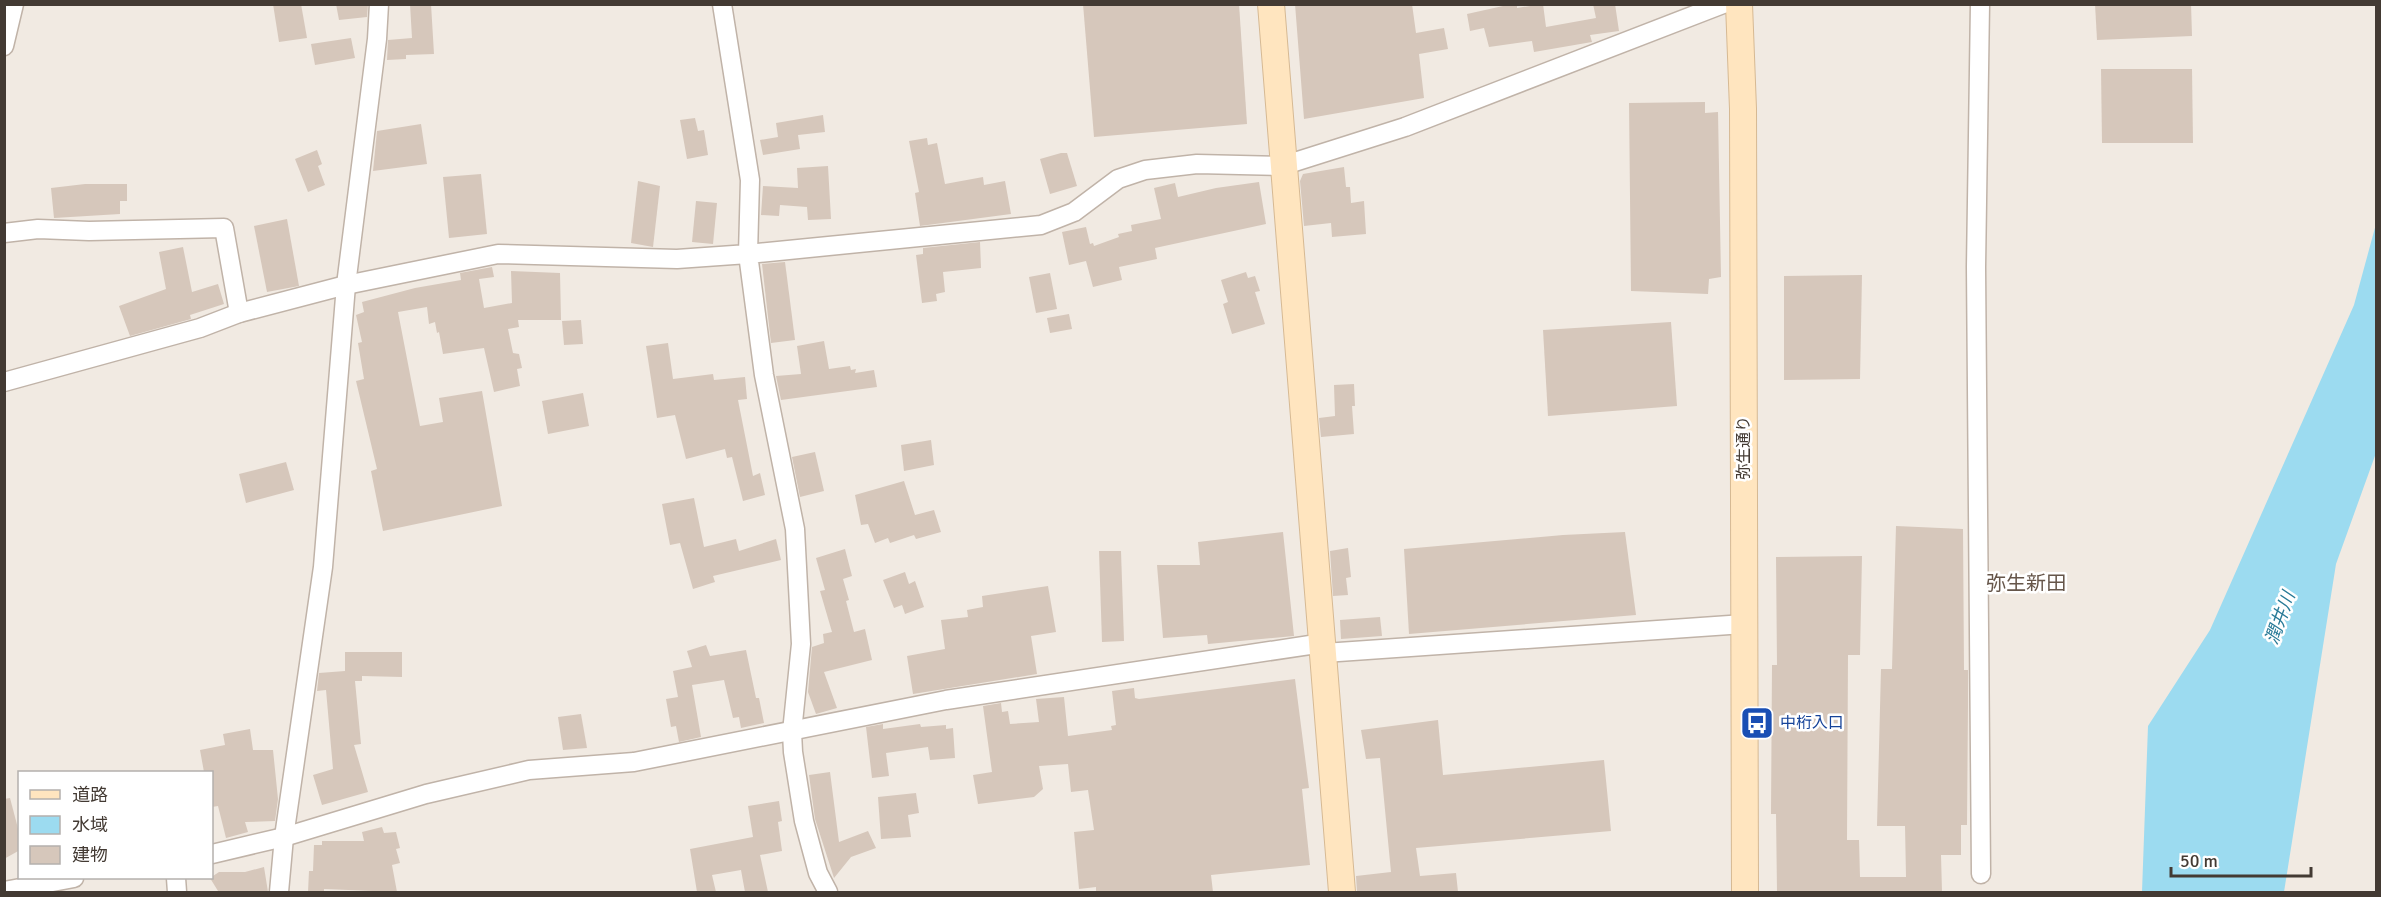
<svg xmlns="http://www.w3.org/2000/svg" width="2381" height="897" viewBox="0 0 2381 897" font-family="Signika,'Noto Sans JP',sans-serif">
	<rect width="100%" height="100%" fill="#f1eae2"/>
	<polygon fill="#9cdbf0" points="2376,224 2376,453 2336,564 2284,892 2142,892 2148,726 2210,630 2354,305"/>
	<g fill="#d6c7bb">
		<polygon points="273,4 301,4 307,38 279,42"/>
		<polygon points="336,4 368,4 367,17 339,20"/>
		<polygon points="410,4 431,4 434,54 406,55 406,59 387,60 388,40 412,38"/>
		<polygon points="1083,4 1239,4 1247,124 1094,137"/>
		<polygon points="1295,4 1412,4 1416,33 1444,28 1448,49 1419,54 1424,98 1304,119"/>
		<polygon points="1512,4 1517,4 1517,8 1543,4 1546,27 1596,18 1593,4 1615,4 1619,31 1590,35 1592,42 1534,52 1532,41 1489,47 1484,28 1470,31 1467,14"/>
		<polygon points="2095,4 2191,4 2192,36 2097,40"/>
		<polygon points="351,38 355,58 315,65 311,44"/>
		<polygon points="2101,69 2192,69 2193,143 2102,143"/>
		<polygon points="1705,102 1705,113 1718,112 1721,277 1709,279 1708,294 1631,291 1629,103"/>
		<polygon points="823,115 825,132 798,135 800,149 763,155 760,140 778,137 776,123"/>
		<polygon points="695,118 698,131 704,130 708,155 687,159 680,120"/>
		<polygon points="421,124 427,164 373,171 377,131"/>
		<polygon points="927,138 928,145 937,143 945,184 983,177 984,185 1005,181 1011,214 920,226 915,193 919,192 909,141"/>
		<polygon points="317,150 322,164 318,166 325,185 308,192 295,159"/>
		<polygon points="1061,153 1067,153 1077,186 1050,194 1040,159"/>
		<polygon points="828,166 831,219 808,220 807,207 780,205 779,216 761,215 763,186 798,188 797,168"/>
		<polygon points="1344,167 1346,187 1350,187 1351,203 1364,201 1366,234 1332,237 1331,223 1304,226 1300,181 1303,174"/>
		<polygon points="481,174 487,234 449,238 443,177"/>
		<polygon points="638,181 660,186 653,247 631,243"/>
		<polygon points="1259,182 1266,224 1155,248 1157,259 1119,267 1122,280 1093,287 1086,261 1069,265 1062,232 1086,227 1090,244 1093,243 1094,246 1119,237 1118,234 1132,231 1131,225 1161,219 1154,188 1175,183 1178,197 1216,188"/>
		<polygon points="85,184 127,184 127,201 120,201 120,214 54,218 51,188"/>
		<polygon points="696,201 717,203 713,244 692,242"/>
		<polygon points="287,219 299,286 267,292 254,226"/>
		<polygon points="980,242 981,268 943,272 945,292 936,294 937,301 922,303 916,255 923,254 923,248"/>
		<polygon points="183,247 192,292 218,284 224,304 190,315 191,319 130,336 119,306 166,289 159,252"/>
		<polygon points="785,262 795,340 771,343 762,264"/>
		<polygon points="492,267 494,277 479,279 484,308 512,303 511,271 560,273 561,320 518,320 519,327 508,329 513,353 519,354 522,368 517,369 520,386 494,392 484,348 443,354 439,332 437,333 435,322 429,324 427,307 398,312 420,426 443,422 439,398 482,391 502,506 383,531 371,471 377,469 356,381 364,379 358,343 362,342 356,315 364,312 362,302 415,288 461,280 460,273"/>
		<polygon points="1246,272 1248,278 1255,276 1260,291 1255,292 1265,324 1232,334 1223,304 1228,302 1221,280"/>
		<polygon points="1050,273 1057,309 1036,313 1029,277"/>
		<polygon points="1862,275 1860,379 1784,380 1784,276"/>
		<polygon points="1069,314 1072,329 1050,333 1047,318"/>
		<polygon points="581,320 583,344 564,345 562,321"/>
		<polygon points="1671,322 1677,406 1548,416 1543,330"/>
		<polygon points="824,341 829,369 850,366 851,370 856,369 855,373 874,370 877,387 781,400 776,376 801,374 797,346"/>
		<polygon points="668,343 673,379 713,374 714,380 745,377 747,399 738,400 753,476 760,473 765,495 743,501 732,457 727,458 725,449 686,459 675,415 657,418 646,346"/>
		<polygon points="1354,384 1355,406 1352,406 1354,434 1321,437 1319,418 1335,416 1334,385"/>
		<polygon points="583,393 589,426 548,434 542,401"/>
		<polygon points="931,440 934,465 904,471 901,445"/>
		<polygon points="815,452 824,491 800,497 792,457"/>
		<polygon points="286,462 294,490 246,503 239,474"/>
		<polygon points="904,481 915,515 934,510 941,532 916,539 914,535 890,543 888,538 875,543 868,524 861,525 855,495"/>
		<polygon points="694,498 704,547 736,539 739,551 776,539 781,560 713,576 715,582 693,589 680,543 670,545 662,504"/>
		<polygon points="1896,526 1963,529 1964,670 1968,670 1968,706 1967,825 1961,825 1961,855 1941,855 1942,892 1777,892 1776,814 1771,814 1772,665 1777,665 1776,557 1862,556 1860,655 1848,655 1847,840 1859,840 1860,877 1906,877 1905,826 1877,826 1881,669 1892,669"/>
		<polygon points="1283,532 1294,636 1208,644 1207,635 1163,638 1157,565 1200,565 1198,542"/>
		<polygon points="1625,532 1636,615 1409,634 1404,549 1563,535"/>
		<polygon points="1348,548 1351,577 1346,578 1348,595 1333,596 1330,551"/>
		<polygon points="845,549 852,576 843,579 849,600 846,601 854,632 865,629 872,660 824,672 837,708 816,714 808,692 812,647 824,643 823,634 832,632 820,591 825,590 816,558"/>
		<polygon points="1099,551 1121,551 1124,641 1102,642"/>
		<polygon points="905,572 909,584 915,581 924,607 905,614 902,605 894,608 883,580"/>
		<polygon points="1048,586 1056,632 1031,636 1037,674 913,694 907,656 945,649 941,620 968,617 967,610 983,607 982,596"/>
		<polygon points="1380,617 1382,636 1341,639 1340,620"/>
		<polygon points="706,645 710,656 746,650 756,698 759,698 764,723 741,728 739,717 733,718 724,680 692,685 701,737 679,742 676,726 671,727 666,699 678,697 673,671 692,667 687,651"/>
		<polygon points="345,652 402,652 402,677 362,676 362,681 355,681 361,744 354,745 368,792 322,805 313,775 333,769 326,690 317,691 319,673 345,671"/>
		<polygon points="1295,679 1309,788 1302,789 1310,865 1211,875 1213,892 1096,892 1096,887 1079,889 1074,832 1094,830 1088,790 1071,792 1068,764 1039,766 1043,789 1034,797 978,804 973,775 992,772 983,706 1001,703 1002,712 1008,711 1010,724 1039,722 1036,699 1064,697 1068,736 1112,730 1111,726 1116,725 1112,691 1134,688 1135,698 1139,699"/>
		<polygon points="581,714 587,748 563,750 558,717"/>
		<polygon points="1438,720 1443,775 1604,760 1611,831 1416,848 1420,876 1456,873 1458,892 1357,892 1356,876 1391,872 1380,758 1366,759 1361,730"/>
		<polygon points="883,724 883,729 920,724 921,727 946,725 946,729 953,728 955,758 930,760 928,747 886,753 889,776 872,778 866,727"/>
		<polygon points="250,729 253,750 273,750 278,799 275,821 245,822 248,832 226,838 218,806 212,807 212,772 204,772 200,750 225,745 223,734"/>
		<polygon points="830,772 839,842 868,831 876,848 851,857 834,878 815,819 809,775"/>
		<polygon points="916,793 919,813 908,815 911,837 881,839 878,797"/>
		<polygon points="10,798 20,836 20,850 4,859 4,799"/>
		<polygon points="779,801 782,821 778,822 782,851 760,855 768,892 745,892 741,870 712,875 716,892 697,892 690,849 753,837 748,806"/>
		<polygon points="382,827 384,833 396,832 400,848 396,849 400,863 392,865 397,892 324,889 324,892 308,892 309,871 313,871 314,845 322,845 322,841 364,841 362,832"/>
		<polygon points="264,867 268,892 218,891 210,878 219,872 245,872"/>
	</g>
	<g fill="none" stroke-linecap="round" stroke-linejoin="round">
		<g stroke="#c0b3a8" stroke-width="21">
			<g id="street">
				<polyline points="1980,4 1976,267 1981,874"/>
				<polyline points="4,46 14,4"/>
				<polyline points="4,233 38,229 89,231 224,228 239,313"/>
				<polyline points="4,382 200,328 239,313 346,285 498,254 677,259 748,254 750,180 722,4"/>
				<polyline points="1324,653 1744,624"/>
				<polyline points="212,854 284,837 426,794 529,770 634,762 946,700 1323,643"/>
				<polyline points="176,878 177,892"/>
				<polyline points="4,891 74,878"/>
				<polyline points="279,892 284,837 323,567 346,285 377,39 379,4"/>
				<polyline points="828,892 818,873 804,821 793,752 792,732 801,644 795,529 764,375 748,254 1041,225 1074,212 1118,179 1145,170 1197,164 1282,166 1405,127 1723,4"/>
			</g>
		</g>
		<g stroke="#d6b993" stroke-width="28">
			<g id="secondary">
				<polyline points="1271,4 1342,892"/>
				<polyline points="1739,4 1743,109 1745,892"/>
			</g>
		</g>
		<use href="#street" stroke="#fff" stroke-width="18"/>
		<use href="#secondary" stroke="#ffe5bf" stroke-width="26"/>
	</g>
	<defs>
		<g id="bus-square" transform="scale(1.725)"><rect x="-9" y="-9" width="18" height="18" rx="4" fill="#1a4fb4" stroke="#fff"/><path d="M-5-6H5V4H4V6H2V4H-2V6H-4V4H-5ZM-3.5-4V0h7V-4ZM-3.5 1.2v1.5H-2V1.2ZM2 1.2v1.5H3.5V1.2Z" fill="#fff"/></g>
	</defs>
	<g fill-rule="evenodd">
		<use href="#bus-square" x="1757" y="723"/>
	</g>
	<g text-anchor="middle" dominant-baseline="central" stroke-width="5" stroke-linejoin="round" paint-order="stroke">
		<g font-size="16" fill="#433a33" stroke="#fff">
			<text transform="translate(1744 448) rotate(-90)">弥生通り</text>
		</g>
		<g font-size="16" fill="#164399" stroke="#fff" text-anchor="start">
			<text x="1780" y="723">中桁入口</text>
		</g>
		<g font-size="18" font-style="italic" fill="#287a97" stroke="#fff">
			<text transform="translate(2280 618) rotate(-70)">潤井川</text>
		</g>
		<g font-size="20" fill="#66564a" stroke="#fff">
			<text x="2026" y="583">弥生新田</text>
		</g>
	</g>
	<rect width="2381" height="897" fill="none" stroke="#433a33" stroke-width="12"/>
	<rect x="18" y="771" width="195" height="108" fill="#ffffff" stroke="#b4b0ad" stroke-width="1.5"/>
	<rect x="30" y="790" width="30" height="9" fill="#ffe5bf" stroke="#b4b0ad" stroke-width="1.5"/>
	<text x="72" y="801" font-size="18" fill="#433a33">道路</text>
	<rect x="30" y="816" width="30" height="18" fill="#9cdbf0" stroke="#b4b0ad" stroke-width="1.5"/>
	<text x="72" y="831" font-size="18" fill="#433a33">水域</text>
	<rect x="30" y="846" width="30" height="18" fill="#d6c7bb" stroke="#b4b0ad" stroke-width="1.5"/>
	<text x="72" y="861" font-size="18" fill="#433a33">建物</text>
	<path d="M2171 867v9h140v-9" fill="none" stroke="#433a33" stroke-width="3"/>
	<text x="2180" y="867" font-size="18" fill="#433a33" stroke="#ffffff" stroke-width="4.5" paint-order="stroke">50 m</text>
</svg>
